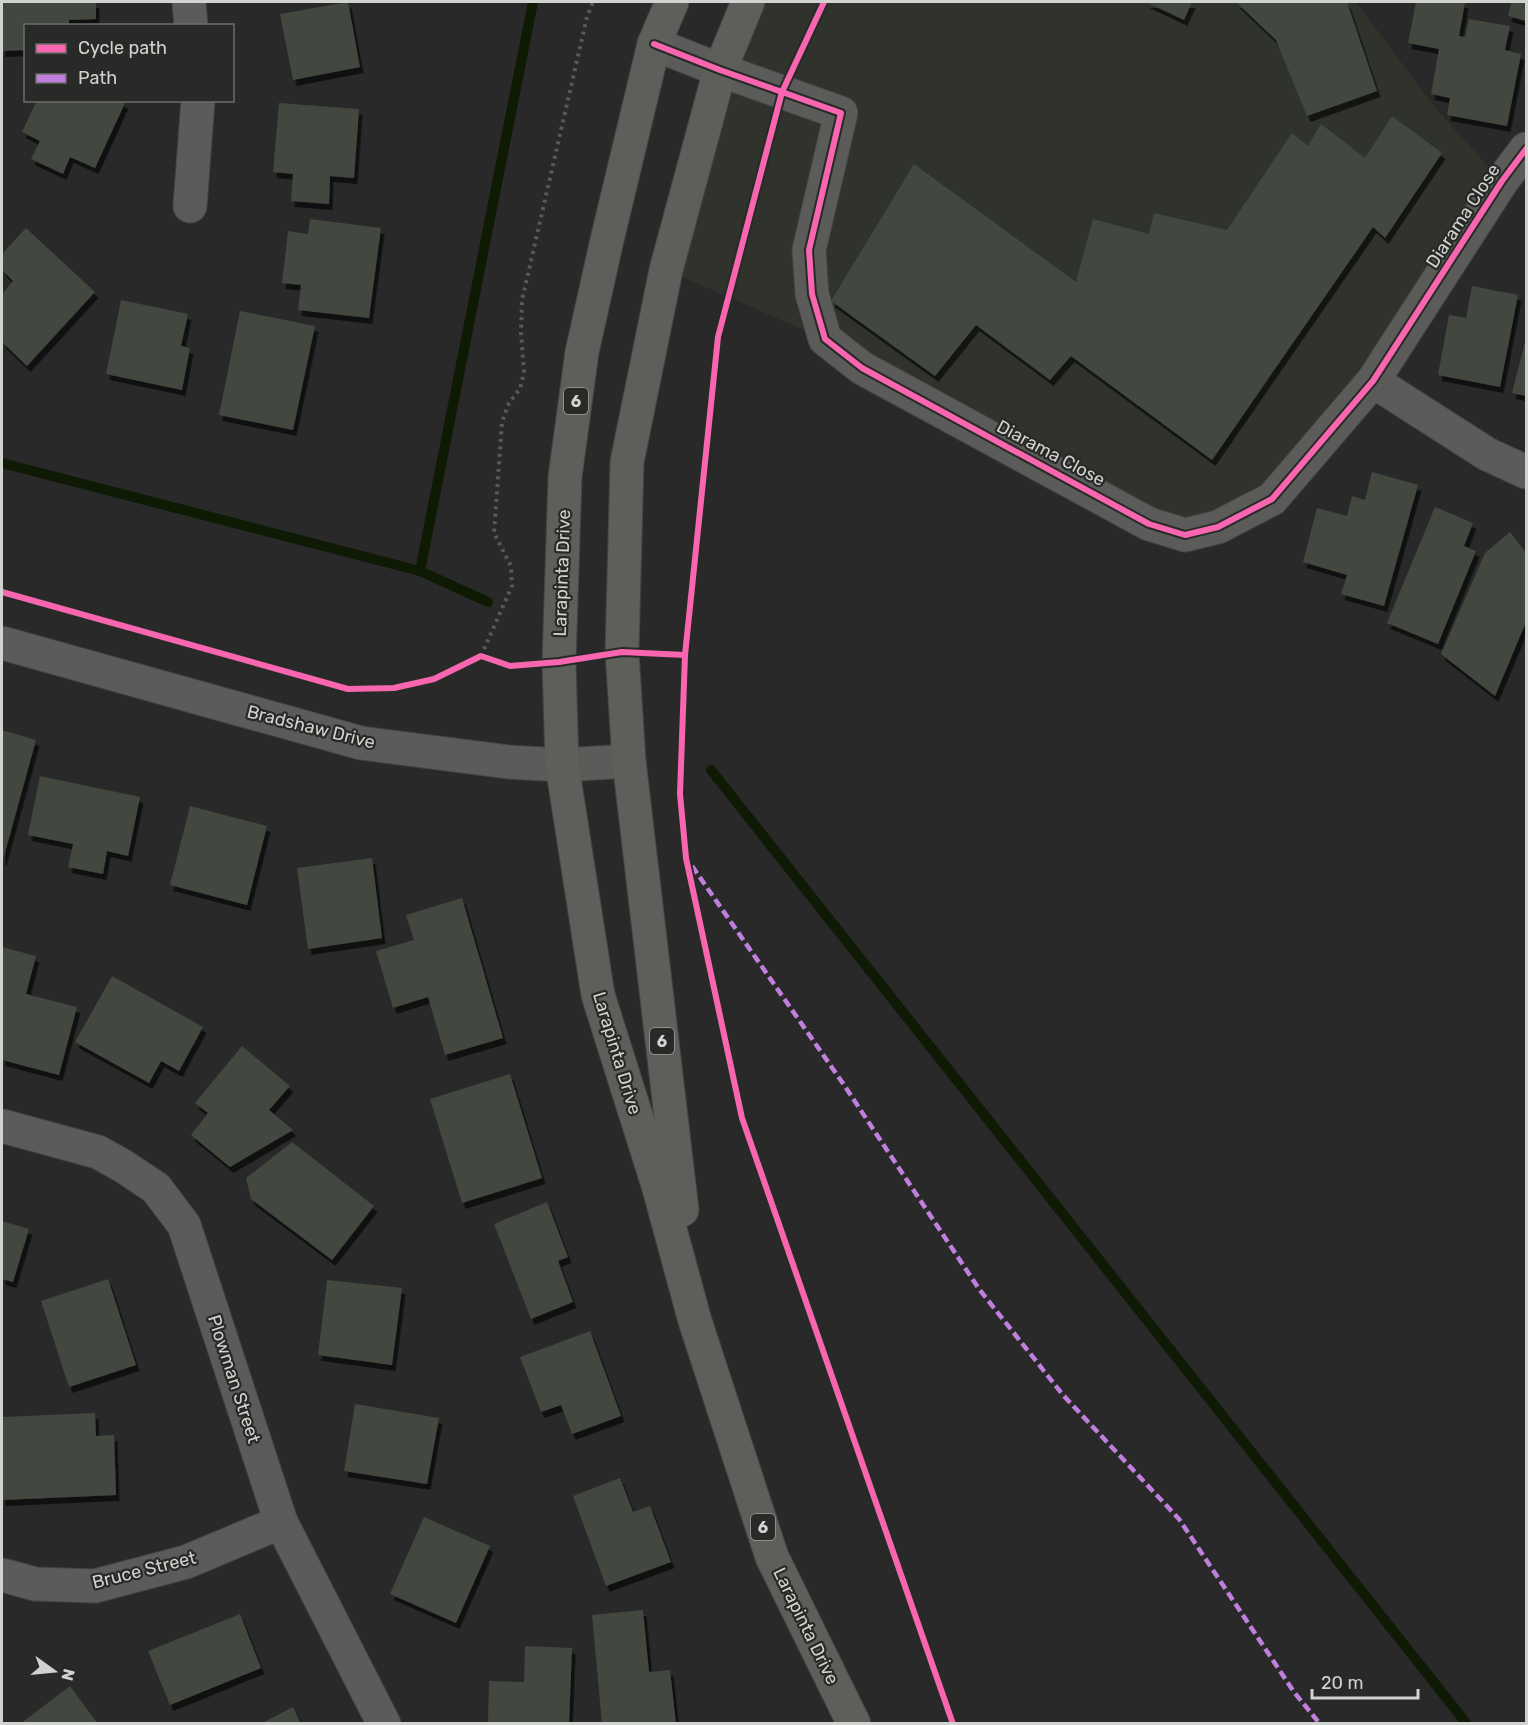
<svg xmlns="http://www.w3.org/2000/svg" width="1528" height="1725" viewBox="0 0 1528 1725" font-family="Rubik,sans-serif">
	<defs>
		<filter id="shadow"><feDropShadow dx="3.5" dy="6" stdDeviation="0" flood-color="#0009"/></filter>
	</defs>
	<rect width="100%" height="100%" fill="#282928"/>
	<polygon fill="#2f332b" points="748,2 1356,2 1437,110 1502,181 1272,499 1185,535 825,339 666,270"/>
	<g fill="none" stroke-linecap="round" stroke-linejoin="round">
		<g stroke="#0f1a05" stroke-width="10">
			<polyline points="2,463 420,571 488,602"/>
			<polyline points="420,571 533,2"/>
			<polyline points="711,770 1467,1724"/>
		</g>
	</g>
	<g fill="#42473f" filter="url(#shadow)">
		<polygon points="2,2 96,2 96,19 69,20 69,26 26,26 26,50 2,51"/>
		<polygon points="348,2 360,67 293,80 280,14"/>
		<polygon points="1146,2 1192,2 1184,20"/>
		<polygon points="1236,2 1347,2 1377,91 1307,116 1276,40"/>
		<polygon points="1416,2 1465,2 1459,36 1465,37 1469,19 1510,26 1505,50 1521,54 1507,126 1447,115 1450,98 1431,94 1439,49 1408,43"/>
		<polygon points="1506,2 1526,2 1526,21 1508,16 1511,3"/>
		<polygon points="37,100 120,100 125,103 95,168 70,157 63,174 31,159 40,141 22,132"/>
		<polygon points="279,103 359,109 354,178 330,176 329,204 291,201 293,174 273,172"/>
		<polygon points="1392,116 1442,153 1385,238 1373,227 1212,460 1071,356 1050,380 976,325 935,376 831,301 914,164 1076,282 1093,219 1149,234 1154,213 1227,230 1292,133 1308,146 1321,124 1365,158"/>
		<polygon points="310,219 381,228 369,318 298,310 301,285 282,283 288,231 308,234"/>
		<polygon points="26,228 95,292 27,366 2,342 2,294 13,281 2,270 2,254"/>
		<polygon points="1472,286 1518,295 1500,387 1438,375 1449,315 1466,318"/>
		<polygon points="121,300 188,314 181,346 190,348 182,390 106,374"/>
		<polygon points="240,311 315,326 293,430 219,415"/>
		<polygon points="1526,338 1526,396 1512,393"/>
		<polygon points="1372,472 1418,485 1384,606 1341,594 1347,575 1303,562 1317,508 1347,516 1352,496 1365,500"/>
		<polygon points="1435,507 1473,523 1464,546 1476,551 1438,644 1387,623"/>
		<polygon points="1510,532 1526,553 1526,622 1495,696 1441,654 1485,553"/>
		<polygon points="2,730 36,740 3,860 2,860"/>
		<polygon points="40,776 140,797 128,856 107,851 103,874 68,867 73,844 28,835"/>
		<polygon points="190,806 267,826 247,905 170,885"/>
		<polygon points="372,858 382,938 308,949 297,868"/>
		<polygon points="462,898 503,1038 445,1055 428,997 393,1008 376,951 414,940 406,915"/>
		<polygon points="2,947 36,956 26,994 77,1007 59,1075 2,1060"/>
		<polygon points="112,976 203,1027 179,1071 161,1061 149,1083 75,1042"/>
		<polygon points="242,1046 290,1086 269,1110 293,1130 230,1167 191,1135 208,1113 195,1103"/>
		<polygon points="510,1074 542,1178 462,1203 430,1099"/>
		<polygon points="292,1142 374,1206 332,1260 251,1199 246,1178"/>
		<polygon points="547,1202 568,1257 558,1261 573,1302 531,1319 494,1224"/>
		<polygon points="2,1221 29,1229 13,1282 2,1279"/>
		<polygon points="108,1279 136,1365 69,1387 41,1301"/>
		<polygon points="327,1280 402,1288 392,1365 318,1355"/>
		<polygon points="590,1331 621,1416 572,1434 561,1405 541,1412 520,1357"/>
		<polygon points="355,1404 439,1418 427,1484 344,1471"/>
		<polygon points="95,1413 96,1436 114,1435 116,1495 2,1500 2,1417"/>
		<polygon points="620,1478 633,1512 650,1506 671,1562 606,1586 573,1496"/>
		<polygon points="424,1517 490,1546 456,1623 390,1594"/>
		<polygon points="643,1610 649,1672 670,1670 676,1724 602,1724 592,1615"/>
		<polygon points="240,1614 261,1668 170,1705 148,1651"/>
		<polygon points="525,1646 572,1648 569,1724 488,1724 489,1681 524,1682"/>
		<polygon points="70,1686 98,1724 20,1724"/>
		<polygon points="293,1707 301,1724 260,1724"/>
	</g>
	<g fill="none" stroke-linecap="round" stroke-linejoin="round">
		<g stroke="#434443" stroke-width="35">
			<g id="minor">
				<polyline points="189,2 191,26"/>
				<polyline points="654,44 720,70 841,113 809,250 812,294 825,339 862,368 1149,524 1185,535 1218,527 1272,499 1373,381 1502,181 1526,149"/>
				<polyline points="190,206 198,100"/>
				<polyline points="1373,381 1487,454 1526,472"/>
				<polyline points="2,643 361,743 508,762 562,765 629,761"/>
				<polyline points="2,1126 98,1152 123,1166 156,1188 184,1225 281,1522 384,1724"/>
				<polyline points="2,1575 35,1584 95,1586 186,1562 281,1522"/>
			</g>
		</g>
		<g stroke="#434443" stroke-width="35">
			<g id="major">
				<polyline points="672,2 654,44 607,240 582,352 565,477 559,662 562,765 598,995 658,1185 695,1321 772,1557 854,1724"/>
				<polyline points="682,1210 629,761 622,652 627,462 666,270 720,70 748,2"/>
			</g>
		</g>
		<polyline stroke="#585958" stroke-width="4" stroke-dasharray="3 4.5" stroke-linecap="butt" points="481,656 512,586 511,566 494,533 502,422 509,403 520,389 524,372 521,333 522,300 587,17 593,2"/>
		<use href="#minor" stroke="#5b5c5a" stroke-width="33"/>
		<use href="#major" stroke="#5d5f5b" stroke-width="33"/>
		<polyline stroke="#c07fdc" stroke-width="4.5" stroke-dasharray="9 4.5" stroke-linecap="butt" points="692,866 842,1082 979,1289 1063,1395 1179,1519 1294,1692 1320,1724"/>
		<g stroke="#282a27" stroke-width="10">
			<g id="cycleway">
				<polyline points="824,2 782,92 718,337 685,655 680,794 686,858 742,1118 953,1724"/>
				<polyline points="654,44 720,70 841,113 809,250 812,294 825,339 862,368 1149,524 1185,535 1218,527 1272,499 1373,381 1502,181 1526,149"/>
				<polyline points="2,592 348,689 394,688 434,679 481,656 510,666 559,662 622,652 685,655"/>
			</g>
		</g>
		<use href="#cycleway" stroke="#f766af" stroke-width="6"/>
	</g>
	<g text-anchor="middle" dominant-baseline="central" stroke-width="4.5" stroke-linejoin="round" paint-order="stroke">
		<g fill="#282a27" stroke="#9ea09d" stroke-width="1.5">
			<rect x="564" y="388" width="24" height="26" rx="4.5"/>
			<rect x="650" y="1028" width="24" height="26" rx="4.5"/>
			<rect x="751" y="1514" width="24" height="26" rx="4.5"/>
		</g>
		<g font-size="16" font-weight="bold" fill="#d1d3d0">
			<text x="576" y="401">6</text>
			<text x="662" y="1041">6</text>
			<text x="763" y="1527">6</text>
		</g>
		<g font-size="18" fill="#d1d3d0" stroke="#282a27">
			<text transform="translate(1463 216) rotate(-57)">Diarama Close</text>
			<text transform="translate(1051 453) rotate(28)">Diarama Close</text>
			<text transform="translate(562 573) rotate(-88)">Larapinta Drive</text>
			<text transform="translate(311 727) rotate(14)">Bradshaw Drive</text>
			<text transform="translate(617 1053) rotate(73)">Larapinta Drive</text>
			<text transform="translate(234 1379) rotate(72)">Plowman Street</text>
			<text transform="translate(144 1570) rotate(-14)">Bruce Street</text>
			<text transform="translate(806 1626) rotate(64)">Larapinta Drive</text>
		</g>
	</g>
	<rect width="1528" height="1725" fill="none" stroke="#d1d3d0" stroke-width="6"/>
	<rect x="24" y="24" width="210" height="78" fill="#282a27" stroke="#6c6e6b" stroke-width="1.5"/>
	<rect x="36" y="44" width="30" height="9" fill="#f766af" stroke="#6c6e6b" stroke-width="1.5"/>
	<text x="78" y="54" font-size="18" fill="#d1d3d0">Cycle path</text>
	<rect x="36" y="74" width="30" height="9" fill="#c07fdc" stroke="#6c6e6b" stroke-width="1.5"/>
	<text x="78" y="84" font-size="18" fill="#d1d3d0">Path</text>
	<g transform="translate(54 1671) rotate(105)" stroke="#282a27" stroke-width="4.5" paint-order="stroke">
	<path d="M0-4.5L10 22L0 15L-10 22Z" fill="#d1d3d0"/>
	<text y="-9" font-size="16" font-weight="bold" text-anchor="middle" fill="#d1d3d0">N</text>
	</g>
	<path d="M1312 1689v9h106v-9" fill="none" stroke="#d1d3d0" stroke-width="3"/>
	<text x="1321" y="1689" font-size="18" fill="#d1d3d0" stroke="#282a27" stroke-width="4.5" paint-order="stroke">20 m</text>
</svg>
